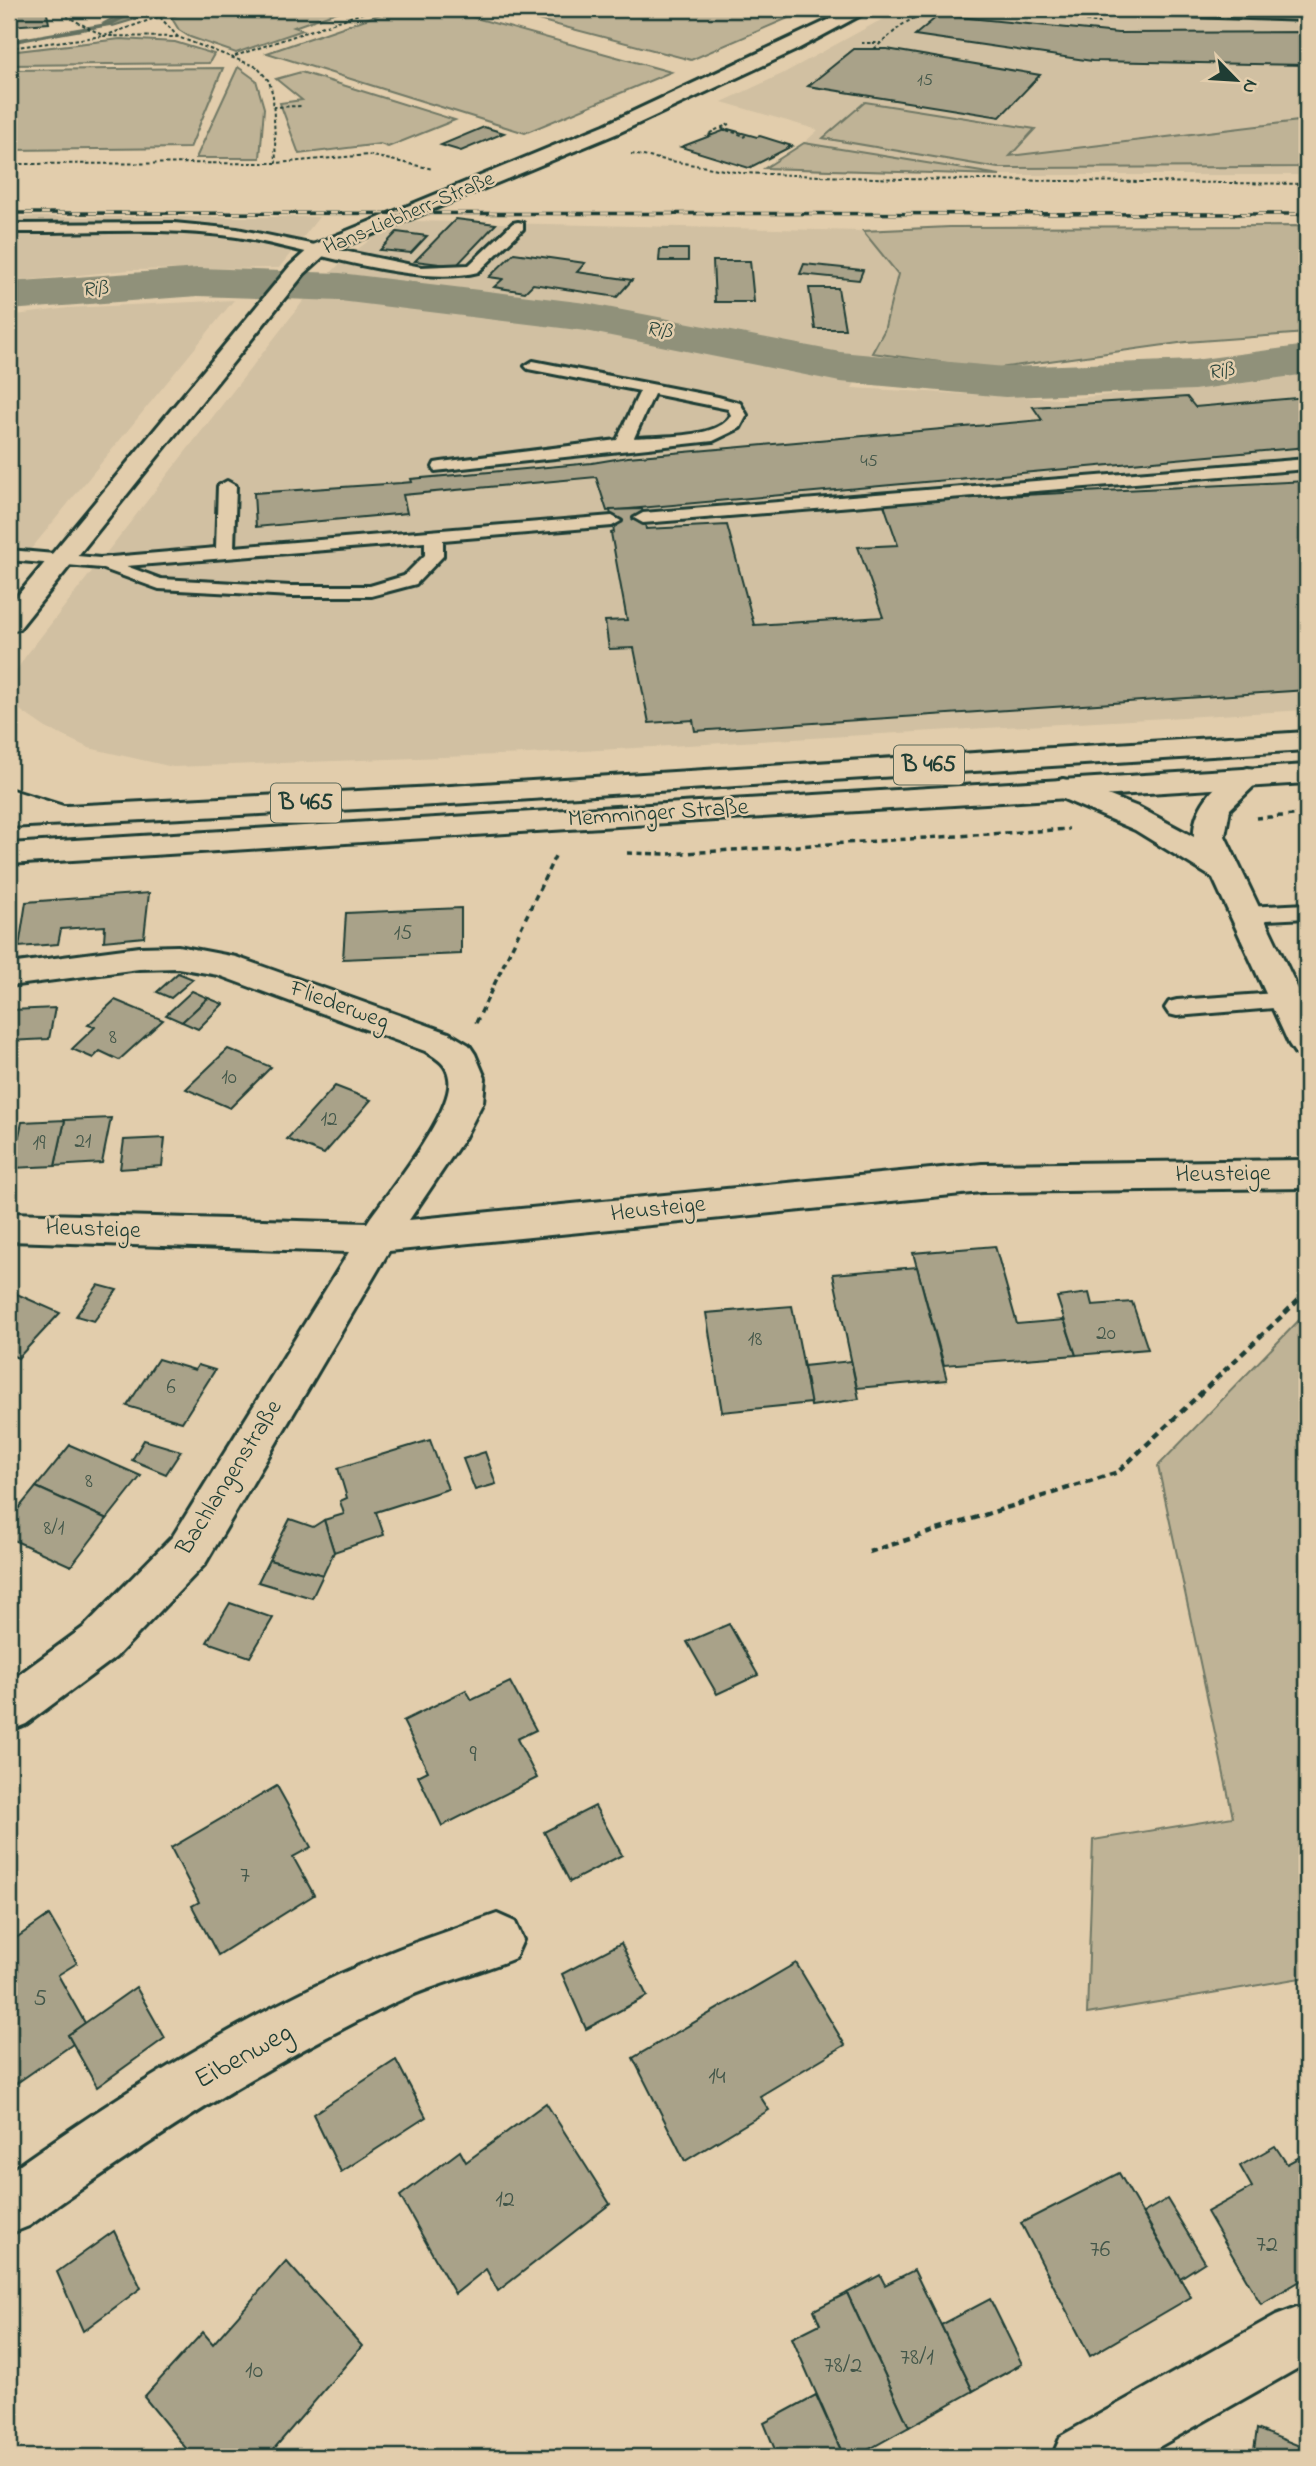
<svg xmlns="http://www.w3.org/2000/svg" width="1316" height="2466" viewBox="0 0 1316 2466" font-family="'Indie Flower',sans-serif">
	<rect width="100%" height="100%" fill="#e2cdac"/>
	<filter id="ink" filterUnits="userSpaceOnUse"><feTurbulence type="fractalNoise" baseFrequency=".0143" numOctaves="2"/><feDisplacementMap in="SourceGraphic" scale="14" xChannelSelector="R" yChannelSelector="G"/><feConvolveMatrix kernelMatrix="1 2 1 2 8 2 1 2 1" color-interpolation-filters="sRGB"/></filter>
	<g filter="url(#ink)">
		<g fill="#d1c0a2">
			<polygon points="907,9 1100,9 1169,15 1307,18 1307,175 1000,175 804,143 818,130 722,102 782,74 877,22"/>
			<polygon points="9,217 319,217 279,268 130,270 9,282"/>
			<polygon points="411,221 863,231 898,274 884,331 852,388 1059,399 1226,386 1307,373 1307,710 528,754 173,767 89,748 46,728 14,706 9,696 9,683 25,657 308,295 348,256 381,232"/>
			<polygon points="234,300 9,576 9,316 68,308"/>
		</g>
		<g fill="#bfb396" stroke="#6f7865" stroke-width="2">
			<polygon points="226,9 345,9 294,27 303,30 236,53 190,37 179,30 171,17 193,10 207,15"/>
			<polygon points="395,9 443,9 671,72 525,133 267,53"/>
			<polygon points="496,9 809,9 691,60"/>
			<polygon points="120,39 175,42 214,54 209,63 9,65 9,52"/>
			<polygon points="238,67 256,80 264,108 260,158 196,158"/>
			<polygon points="223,68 190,148 9,150 9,70"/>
			<polygon points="301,72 455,120 388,147 380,144 299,154 280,103 302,100 276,79"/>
			<polygon points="865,102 1035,129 1010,156 1307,120 1307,167 998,168 823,138"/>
			<polygon points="804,143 1000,175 765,168"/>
			<polygon points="1307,226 1307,333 1186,342 992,369 872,353 884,331 898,274 863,231 950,227"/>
			<polygon points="1307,1312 1307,1977 1087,2014 1093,1840 1233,1817 1158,1466"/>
		</g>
		<polygon fill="#90917a" stroke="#636f5e" stroke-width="2" points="119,9 169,9 113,26 104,23 117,16"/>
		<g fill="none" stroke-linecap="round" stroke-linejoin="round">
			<polygon fill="#636f5e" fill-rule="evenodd" points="137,9 144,9 110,26 9,44 9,40 106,23"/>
			<polygon fill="#90917a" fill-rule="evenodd" points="198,268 340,273 586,303 840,352 1005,367 1194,360 1307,345 1307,374 1194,390 1005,397 840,382 586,331 340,301 198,296 9,310 9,282"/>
		</g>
		<g fill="#a9a289" stroke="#1f3d34" stroke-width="2">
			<polygon points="9,9 46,9 49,23 9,26"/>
			<polygon points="939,15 1118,33 1307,32 1307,65 1092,61 915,35"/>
			<polygon points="854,49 887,49 1040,75 1000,117 808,86"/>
			<polygon points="484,127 504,133 461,151 441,145"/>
			<polygon points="728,129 757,137 760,136 792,146 749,168 681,147"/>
			<polygon points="456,219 496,224 456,266 415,261"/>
			<polygon points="397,232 427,236 411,253 380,250"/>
			<polygon points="660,249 688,249 688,261 659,261"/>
			<polygon points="514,253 585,263 577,272 632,280 617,297 533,284 525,292 494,287 503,279 489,277"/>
			<polygon points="713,261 750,261 754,302 715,302"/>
			<polygon points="804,264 863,270 859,280 800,274"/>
			<polygon points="809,288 838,288 845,329 815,329"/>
			<polygon points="1187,397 1195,407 1307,397 1307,447 607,511 596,477 403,495 407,513 256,527 254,493 401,483 412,482 411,479 592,463 628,457 1042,420 1033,407"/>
			<polygon points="1307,481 1307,690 695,731 693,720 649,723 634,648 609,649 605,621 627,620 611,533 614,532 610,510 642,509 646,529 727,525 754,625 883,617 858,547 898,545 883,502"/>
			<polygon points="149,893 144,937 104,941 105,926 61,929 58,944 19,947 26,902"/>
			<polygon points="461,908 461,954 343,959 346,913"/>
			<polygon points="178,973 193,979 171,998 157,992"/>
			<polygon points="192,991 208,998 182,1022 166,1015"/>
			<polygon points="208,998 223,1004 198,1029 182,1022"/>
			<polygon points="115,1000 163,1020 119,1060 100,1051 93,1058 72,1049 95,1027 88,1025"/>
			<polygon points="55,1008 49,1039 9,1041 12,1010"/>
			<polygon points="228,1049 271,1067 230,1108 186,1089"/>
			<polygon points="335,1086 371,1100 324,1154 287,1139"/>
			<polygon points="111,1118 102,1163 55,1166 65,1120"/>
			<polygon points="65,1120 55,1166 12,1168 22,1122"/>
			<polygon points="165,1138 162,1166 120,1169 124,1140"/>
			<polygon points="995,1246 1017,1324 1064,1320 1076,1355 944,1365 913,1253"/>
			<polygon points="917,1267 947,1380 857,1388 833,1274"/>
			<polygon points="98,1285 117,1290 94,1321 76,1316"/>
			<polygon points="10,1291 60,1313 18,1358 9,1354"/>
			<polygon points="1089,1293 1092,1305 1132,1302 1148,1349 1076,1355 1057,1297"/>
			<polygon points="792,1306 811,1403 722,1412 706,1313"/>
			<polygon points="158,1359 195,1370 198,1365 215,1370 182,1422 127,1406"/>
			<polygon points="851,1361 859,1399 811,1406 804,1366"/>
			<polygon points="144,1440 181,1451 166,1474 132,1460"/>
			<polygon points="430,1440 448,1489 376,1512 384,1535 334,1552 324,1520 344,1514 340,1501 347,1498 338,1468"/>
			<polygon points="70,1445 141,1476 107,1519 36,1487"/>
			<polygon points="485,1452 496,1484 475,1490 463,1459"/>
			<polygon points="36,1487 107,1519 71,1566 9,1538 9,1520"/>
			<polygon points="290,1519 313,1527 324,1520 334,1552 323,1575 269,1560"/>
			<polygon points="269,1560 323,1575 312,1598 258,1582"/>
			<polygon points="230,1603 273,1618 250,1657 207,1642"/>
			<polygon points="729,1624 758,1675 717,1694 687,1642"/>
			<polygon points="510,1682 536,1730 517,1739 537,1778 442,1826 418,1776 428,1771 403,1721 466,1690 472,1700"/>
			<polygon points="277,1786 311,1847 293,1857 314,1895 218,1955 192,1906 199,1902 171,1848"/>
			<polygon points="595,1806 622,1855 570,1882 544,1832"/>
			<polygon points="49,1915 77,1963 58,1975 85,2023 68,2035 73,2044 14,2085 9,2075 9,1943"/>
			<polygon points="621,1943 647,1996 586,2029 562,1974"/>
			<polygon points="796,1963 845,2045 760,2096 769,2110 685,2161 633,2058"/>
			<polygon points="136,1987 165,2038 97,2087 68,2035"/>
			<polygon points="396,2060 426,2117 341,2172 313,2114"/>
			<polygon points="546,2103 610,2204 498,2291 486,2269 455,2294 400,2196 460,2151 466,2162"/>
			<polygon points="1275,2146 1287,2164 1307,2153 1307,2277 1261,2304 1207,2212 1252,2187 1240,2166"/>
			<polygon points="1119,2173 1191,2297 1090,2356 1021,2223"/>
			<polygon points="1167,2199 1205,2262 1180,2278 1143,2213"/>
			<polygon points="114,2231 141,2288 83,2331 57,2272"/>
			<polygon points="286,2261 362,2346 267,2457 193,2457 144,2397 203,2332 213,2344"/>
			<polygon points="914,2270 973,2391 909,2427 847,2293 880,2275 885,2285"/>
			<polygon points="847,2293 909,2427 855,2457 844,2457 792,2338 820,2324 814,2310"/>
			<polygon points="990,2299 1022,2364 973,2391 941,2325"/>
			<polygon points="816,2395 844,2457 778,2457 764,2423"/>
			<polygon points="1257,2429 1307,2449 1307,2457 1253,2457"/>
		</g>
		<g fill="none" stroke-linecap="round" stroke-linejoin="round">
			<g stroke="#1f3d34" stroke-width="6">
				<g id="lane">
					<path d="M518,222L523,223V229L478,272C414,288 305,248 237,237C162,226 85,233 9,232V224L174,223L237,229L421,267L469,265L513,223Z"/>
					<path d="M533,361L718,397L740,403L747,415L740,428L713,441L435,471L433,467L435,463L441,462L617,440L640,391L528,369L525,366ZM654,394L728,409L731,415C719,439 659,436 634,438Z"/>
					<polygon points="1307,459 1307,469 643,523 634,518 643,513"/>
					<path d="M227,481L236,486L234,547L612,516L621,521L612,526L443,540V556L416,584L371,596H291L159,589L101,568L9,560V550L100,558L216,548L218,486ZM425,542V555L404,576L370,586H291L161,579L126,566Z"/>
					<polygon points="1307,904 1307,918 1247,921 1239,919 1236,914 1239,909 1247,907"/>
					<polygon points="1289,992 1297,994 1301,1000 1297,1006 1177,1016 1169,1014 1165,1008 1169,1002 1177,1000"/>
				</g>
			</g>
			<g stroke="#1f3d34" stroke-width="6">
				<g id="street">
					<polygon points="852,9 872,9 794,51 618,133 327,253 304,274 19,629 9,631 9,606 290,266 313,245 604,125"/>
					<polygon points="1116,9 1307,10 1307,20 1124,14"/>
					<path d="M1248,768L1259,771L1263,777L1230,809L1225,836L1307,1008V1056L1295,1053L1289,1044L1213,878L1135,830L1052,794L1048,788L1052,782L1063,779L1074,782L1138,807L1194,837C1192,807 1220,775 1248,768Z"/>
					<polygon points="9,789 73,809 77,816 73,823 62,825 9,808"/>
					<path d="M178,946L236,957L449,1033L469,1045L475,1054L485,1078L483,1102L465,1137L409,1220L982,1164L1307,1160V1188L982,1192L389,1251L205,1564L116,1657L26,1724L9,1731V1682L84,1627L173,1536L349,1252L9,1241V1213L367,1223C387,1193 455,1112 449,1078C447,1063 436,1058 425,1051L218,975L178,968L139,969L9,986V964L139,947Z"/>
					<path d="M497,1914L515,1922L523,1940L515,1958C476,1974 434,1984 396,2002C266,2064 145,2142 29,2226L9,2234V2172C122,2092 244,2015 372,1960C413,1942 455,1929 497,1914Z"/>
					<polygon points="1297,2307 1307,2311 1307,2369 1300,2367 1141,2457 1052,2457 1061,2436 1276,2315"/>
				</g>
			</g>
			<g stroke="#1f3d34" stroke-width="6">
				<g id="primary">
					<polygon points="1307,732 1307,750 435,805 9,827 9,809 435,787"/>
					<polygon points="1307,765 1307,783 9,864 9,844"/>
				</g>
			</g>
			<g stroke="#1f3d34" stroke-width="2" stroke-dasharray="3.5 2.5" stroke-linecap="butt">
				<polyline points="67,9 68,17 104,36 177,37"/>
				<polyline points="1027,9 1100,23"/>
				<polyline points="160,17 178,37 257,67 269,81 273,96 276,163"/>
				<polyline points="861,43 881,43"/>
				<polyline points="9,48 104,36 181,9"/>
				<polyline points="874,49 902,25 930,9"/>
				<polyline points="235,56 374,9"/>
				<polyline points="273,107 301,106"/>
				<polyline points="730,124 720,128 745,136 743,137"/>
				<polyline points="712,135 708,134 720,128"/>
				<polyline points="631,154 741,173 901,179 1307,184"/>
				<polyline points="9,164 276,163 368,155 433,169"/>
			</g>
			<g stroke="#1f3d34" stroke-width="3.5" stroke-dasharray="6 4.5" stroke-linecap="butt">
				<polyline points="1256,818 1307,814"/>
				<polyline points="627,853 669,854 1069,829"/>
				<polyline points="476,1023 556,854"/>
			</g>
			<polyline stroke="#1f3d34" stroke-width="4.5" stroke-dasharray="7 5" stroke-linecap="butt" points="869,1552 1118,1472 1307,1292"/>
			<use href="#lane" fill="#e2cdac" fill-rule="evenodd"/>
			<use href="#street" fill="#e2cdac" fill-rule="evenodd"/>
			<use href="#primary" fill="#e2cdac" fill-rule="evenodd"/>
			<g stroke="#1f3d34" stroke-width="3.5">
				<polyline id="rail" points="9,213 1307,214"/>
			</g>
			<use href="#rail" stroke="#e2cdac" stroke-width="2.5" stroke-dasharray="8" stroke-linecap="butt"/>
		</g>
	</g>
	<g text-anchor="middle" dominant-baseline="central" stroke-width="5" stroke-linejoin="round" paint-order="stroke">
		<g font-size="18" fill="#425649">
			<text x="925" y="81">15</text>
			<text x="869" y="462">45</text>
		</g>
		<g font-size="21" fill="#1f3d34" stroke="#e2cdac">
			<text transform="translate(409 214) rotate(-23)">Hans-Liebherr-Straße</text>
		</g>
		<g font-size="21" font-style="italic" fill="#2a453b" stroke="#e2cdac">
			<text transform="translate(95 290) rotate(-4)">Riß</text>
			<text transform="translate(659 331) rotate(11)">Riß</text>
			<text transform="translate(1221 372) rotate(-8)">Riß</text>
		</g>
		<g font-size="21" fill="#425649">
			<text x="403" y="934">15</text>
			<text x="113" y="1038">8</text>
			<text x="229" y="1078">10</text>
			<text x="329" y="1120">12</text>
			<text x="83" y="1142">21</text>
			<text x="39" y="1144">19</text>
			<text x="1106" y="1334">20</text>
			<text x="755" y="1340">18</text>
			<text x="171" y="1388">6</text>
			<text x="89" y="1482">8</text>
			<text x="54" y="1529">8/1</text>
		</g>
		<g fill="#e2cdac" stroke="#5a6858" stroke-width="2">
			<rect x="894" y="745.5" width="70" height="39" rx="5"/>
			<rect x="271" y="783.5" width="70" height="39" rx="5"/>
		</g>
		<g font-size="23" font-weight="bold" fill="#1f3d34">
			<text x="929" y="765">B 465</text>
			<text x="306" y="803">B 465</text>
		</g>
		<g font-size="24" fill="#1f3d34" stroke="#e2cdac">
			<text transform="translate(658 814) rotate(-4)">Memminger Straße</text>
			<text transform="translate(339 1006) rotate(20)">Fliederweg</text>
			<text transform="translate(1223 1175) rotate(-1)">Heusteige</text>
			<text transform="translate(658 1210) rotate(-6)">Heusteige</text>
			<text transform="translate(93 1230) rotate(2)">Heusteige</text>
			<text transform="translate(230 1478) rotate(-58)">Bachlangenstraße</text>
		</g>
		<g font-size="24" fill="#425649">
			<text x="473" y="1755">9</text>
			<text x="245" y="1876">7</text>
			<text x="40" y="1999">5</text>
			<text x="717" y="2077">14</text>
			<text x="505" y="2200">12</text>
			<text x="1267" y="2245">72</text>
			<text x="1100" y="2250">76</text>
			<text x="917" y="2358">78/1</text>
			<text x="843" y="2366">78/2</text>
			<text x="254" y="2371">10</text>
		</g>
		<g font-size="28" fill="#1f3d34" stroke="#e2cdac">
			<text transform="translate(244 2057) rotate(-29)">Eibenweg</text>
		</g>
	</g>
	<rect width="1316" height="2466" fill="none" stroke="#e2cdac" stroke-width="35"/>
	<rect x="18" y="18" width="1281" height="2431" fill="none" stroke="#1f3d34" stroke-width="2.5" filter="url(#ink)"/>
	<g transform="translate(1236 80) rotate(115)" stroke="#e2cdac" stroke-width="5" paint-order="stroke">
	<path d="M0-5L12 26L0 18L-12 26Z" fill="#1f3d34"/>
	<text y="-10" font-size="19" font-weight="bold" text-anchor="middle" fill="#1f3d34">N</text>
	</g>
</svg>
